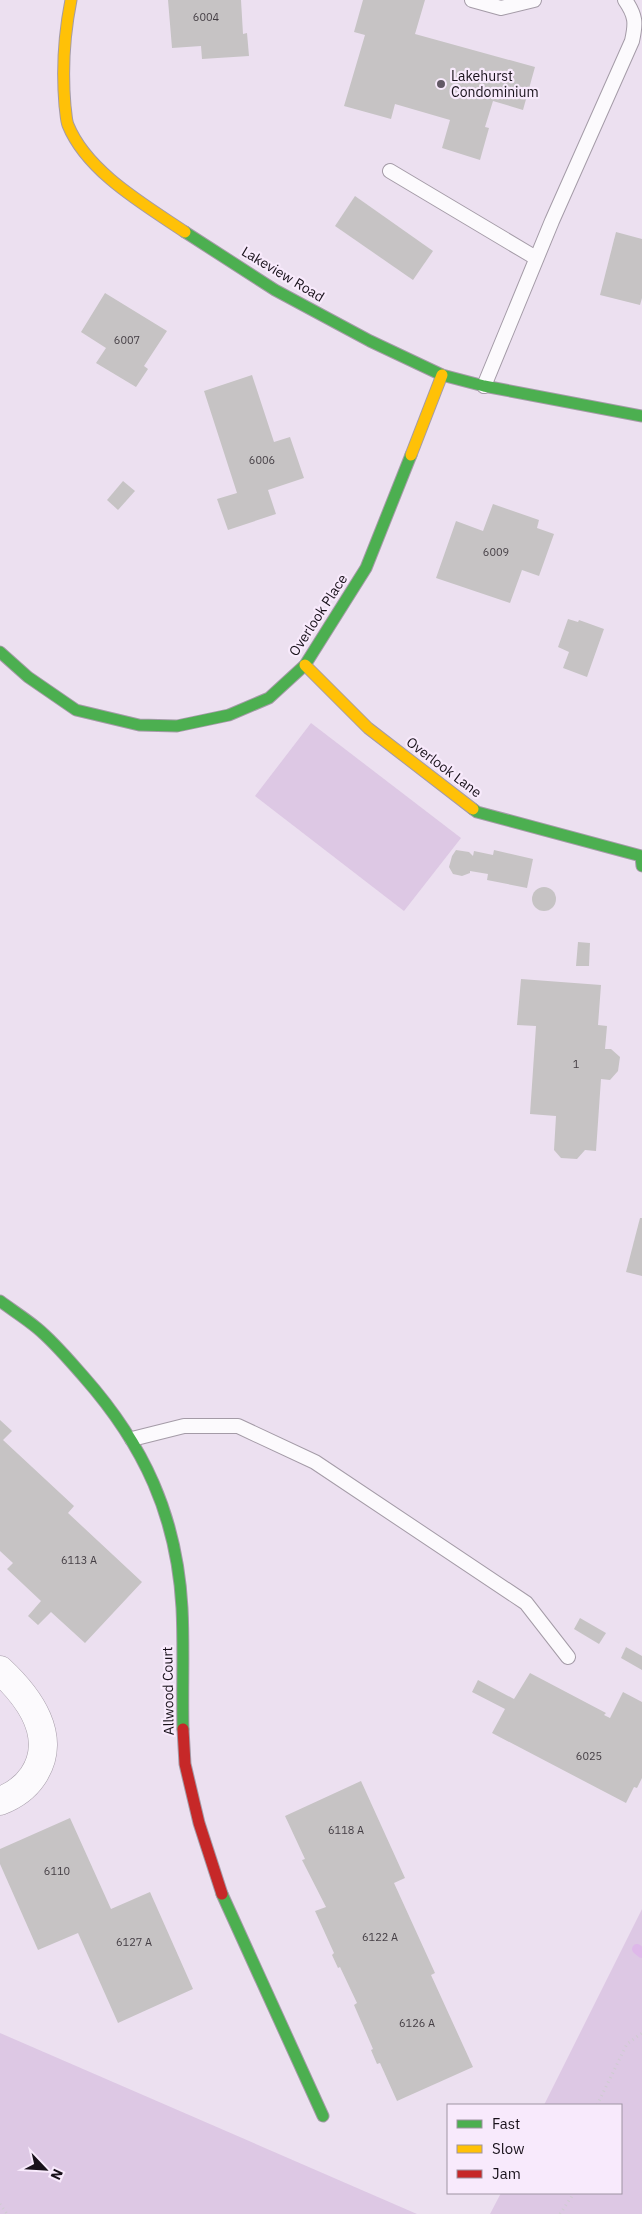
<svg xmlns="http://www.w3.org/2000/svg" width="642" height="2214" viewBox="0 0 642 2214" font-family="'IBM Plex Sans',sans-serif">
	<rect width="100%" height="100%" fill="#ece0f0"/>
	<g fill="#ddc8e4">
		<polygon points="311,723 461,838 404,911 255,796"/>
		<polygon points="642,1909 642,2214 490,2214 501,2193 621,2193 621,2105 544,2105"/>
		<polygon points="0,2033 417,2214 0,2214"/>
	</g>
	<g fill="none" stroke-linecap="round" stroke-linejoin="round">
		<polyline stroke="#deb8e9" stroke-width="10" points="637,1949 642,1953"/>
	</g>
	<g fill="#c6c3c4">
		<polygon points="168,0 241,0 243,34 247,33 249,56 202,59 201,46 172,48"/>
		<polygon points="363,0 425,0 415,34 535,67 523,110 493,101 485,127 489,128 480,160 442,148 450,120 395,104 391,119 344,106 365,35 354,32"/>
		<polygon points="355,196 433,251 413,280 335,226"/>
		<polygon points="616,232 642,239 642,298 640,305 600,295"/>
		<polygon points="105,293 167,331 144,366 148,369 136,387 96,363 106,348 81,332"/>
		<polygon points="252,375 274,442 290,437 304,478 268,490 276,514 228,530 217,499 237,493 204,391"/>
		<polygon points="123,481 135,491 118,510 107,500"/>
		<polygon points="493,504 539,520 537,528 554,534 539,576 522,570 510,603 436,578 456,521 483,531"/>
		<polygon points="568,619 578,622 579,620 604,629 587,677 563,668 569,652 558,647"/>
		<polygon points="456,850 469,852 473,856 474,851 493,855 494,850 533,859 527,888 487,880 488,874 470,871 470,873 462,876 453,874 449,867 452,856"/>
		<circle cx="544" cy="899" r="12"/>
		<polygon points="578,942 590,943 589,966 576,966"/>
		<polygon points="521,979 601,985 598,1025 607,1026 605,1049 611,1049 620,1057 618,1071 610,1080 601,1079 596,1151 585,1150 577,1159 561,1158 554,1150 556,1116 530,1114 536,1026 517,1025"/>
		<polygon points="640,1218 642,1218 642,1276 626,1272"/>
		<polygon points="0,1420 12,1431 3,1440 74,1506 68,1513 142,1582 85,1643 51,1612 38,1625 28,1616 41,1601 7,1569 13,1563 0,1551"/>
		<polygon points="580,1618 606,1633 599,1644 574,1629"/>
		<polygon points="626,1647 642,1656 642,1670 621,1658"/>
		<polygon points="530,1673 606,1713 604,1715 610,1718 623,1692 642,1702 642,1778 637,1788 634,1787 626,1803 492,1733 505,1709 472,1692 478,1680 514,1699"/>
		<polygon points="361,1781 405,1878 394,1883 435,1973 431,1975 473,2067 397,2101 380,2063 377,2064 371,2050 373,2049 354,2005 357,2003 340,1967 338,1968 332,1955 334,1953 315,1911 326,1907 302,1860 305,1859 285,1816"/>
		<polygon points="70,1818 111,1909 150,1892 193,1989 118,2023 78,1933 38,1950 0,1864 0,1849"/>
	</g>
	<g fill="none" stroke-linecap="round" stroke-linejoin="round">
		<g stroke="#a49ba7" stroke-width="16">
			<g id="lane">
				<polyline points="472,0 501,8 534,0"/>
				<polyline points="390,171 536,258"/>
				<path d="M484,386L552,221L632,41C636,23 636,16 625,0"/>
				<polyline points="132,1439 184,1426 238,1426 315,1462 526,1603 568,1657"/>
			</g>
		</g>
		<g stroke="#a49ba7" stroke-width="29">
			<path id="street" d="M0,1670C29,1697 59,1737 33,1776C25,1788 13,1796 0,1801"/>
		</g>
		<g stroke="#a49ba7" stroke-width="13">
			<g id="fast">
				<polyline points="185,232 275,290 370,341 442,375 484,386 642,416"/>
				<polyline points="0,652 28,677 76,710 139,725 177,726 229,715 269,698 305,665 366,568 411,455"/>
				<polyline points="473,809 477,812 641,856 642,866"/>
				<path d="M0,1301C12,1310 25,1318 37,1328C54,1342 69,1360 84,1377C144,1445 177,1516 182,1608C184,1648 182,1689 183,1729"/>
				<polyline points="222,1894 323,2116"/>
			</g>
		</g>
		<g stroke="#a49ba7" stroke-width="13">
			<g id="slow">
				<path d="M71,0C64,35 62,71 65,106C66,112 66,120 68,125C87,172 145,205 185,232"/>
				<polyline points="411,455 442,375"/>
				<polyline points="305,665 368,728 473,809"/>
			</g>
		</g>
		<g stroke="#a49ba7" stroke-width="13">
			<polyline id="jam" points="183,1729 185,1764 199,1823 222,1894"/>
		</g>
		<g stroke="#cfccd1" stroke-width="3" stroke-dasharray="1 4" stroke-linecap="butt">
			<polyline points="597,2105 627,2044 642,2033"/>
			<polyline points="0,2204 7,2214"/>
			<polyline points="560,2214 574,2193"/>
		</g>
		<use href="#lane" stroke="#fcfafd" stroke-width="14"/>
		<use href="#street" stroke="#fcfafd" stroke-width="28"/>
		<use href="#fast" stroke="#4caf50" stroke-width="11"/>
		<use href="#slow" stroke="#ffc107" stroke-width="11"/>
		<use href="#jam" stroke="#c62828" stroke-width="11"/>
	</g>
	<circle fill="#625965" stroke="#f8eafc" stroke-width="2" cx="441" cy="84" r="5"/>
	<g text-anchor="middle" dominant-baseline="central" stroke-width="4.5" stroke-linejoin="round" paint-order="stroke">
		<g font-size="11" fill="#443e44">
			<text x="206" y="17">6004</text>
			<text x="127" y="340">6007</text>
			<text x="262" y="460">6006</text>
			<text x="496" y="552">6009</text>
			<text x="576" y="1064">1</text>
			<text x="79" y="1560">6113 A</text>
			<text x="589" y="1756">6025</text>
			<text x="346" y="1830">6118 A</text>
			<text x="57" y="1871">6110</text>
			<text x="380" y="1937">6122 A</text>
			<text x="134" y="1942">6127 A</text>
			<text x="417" y="2023">6126 A</text>
		</g>
		<g font-size="14" fill="#18111a" stroke="#f8eafc" text-anchor="start">
			<text x="451" y="76">Lakehurst<tspan x="451" dy="16">Condominium</tspan></text>
		</g>
		<g font-size="14" fill="#18111a" stroke="#f8eafc">
			<text transform="translate(283 274) rotate(31)">Lakeview Road</text>
			<text transform="translate(318 615) rotate(-57)">Overlook Place</text>
			<text transform="translate(444 767) rotate(37)">Overlook Lane</text>
			<text transform="translate(168 1691) rotate(-91)">Allwood Court</text>
		</g>
	</g>
	<rect x="447" y="2104" width="175" height="90" fill="#f8eafc" stroke="#9e93a2"/>
	<rect x="457" y="2120" width="25" height="8" fill="#4caf50" stroke="#9e93a2"/>
	<text x="492" y="2129" font-size="15" fill="#18111a">Fast</text>
	<rect x="457" y="2145" width="25" height="8" fill="#ffc107" stroke="#9e93a2"/>
	<text x="492" y="2154" font-size="15" fill="#18111a">Slow</text>
	<rect x="457" y="2170" width="25" height="8" fill="#c62828" stroke="#9e93a2"/>
	<text x="492" y="2179" font-size="15" fill="#18111a">Jam</text>
	<g transform="translate(45 2169) rotate(115)" stroke="#f8eafc" stroke-width="4" paint-order="stroke">
	<path d="M0-4L9 19L0 12L-9 19Z" fill="#18111a"/>
	<text y="-8" font-size="14" font-weight="bold" text-anchor="middle" fill="#18111a">N</text>
	</g>
</svg>
